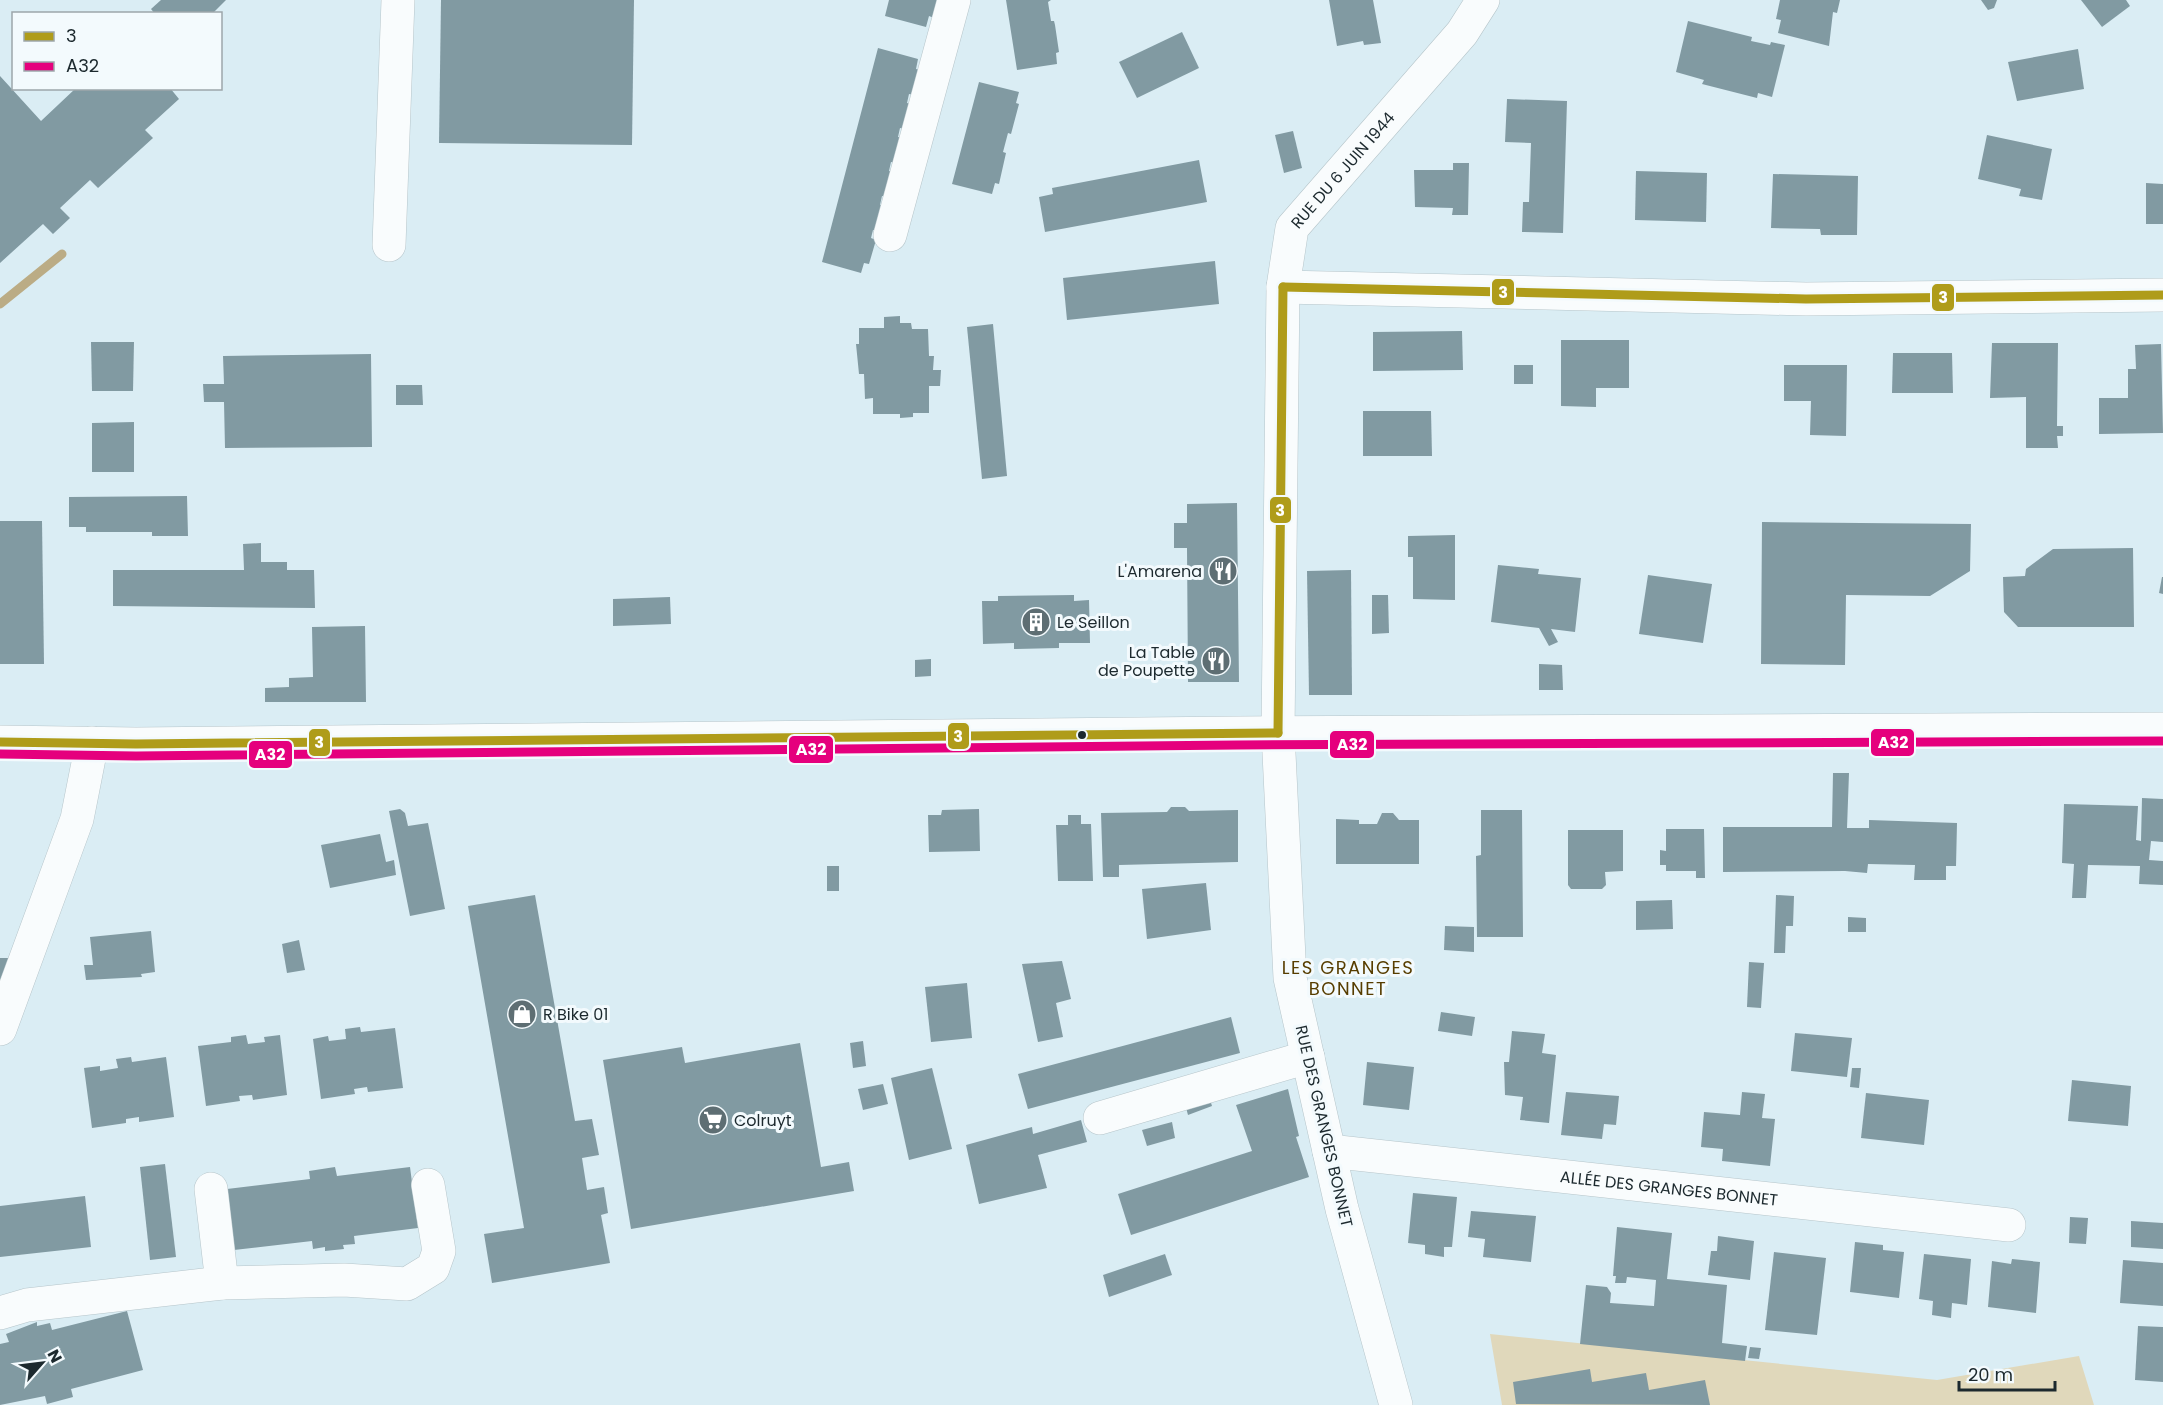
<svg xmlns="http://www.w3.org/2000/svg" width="2163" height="1405" viewBox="0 0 2163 1405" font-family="Poppins,sans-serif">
	<rect width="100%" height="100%" fill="#daedf4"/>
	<polygon fill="#e0d8bb" points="1490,1334 1937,1380 2079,1356 2094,1405 1502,1405"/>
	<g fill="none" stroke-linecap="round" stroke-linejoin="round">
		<polyline stroke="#bbac85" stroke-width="9" points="0,304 62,254"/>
	</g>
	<g fill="#819aa2">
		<polygon points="161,0 226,0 212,14 155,14 151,9"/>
		<polygon points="441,0 634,0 632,145 439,143"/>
		<polygon points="889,0 939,0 934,18 929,16 926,27 885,16"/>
		<polygon points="1006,0 1051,0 1048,2 1051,21 1054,21 1055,25 1059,52 1056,53 1057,64 1017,70"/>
		<polygon points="1329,0 1373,0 1381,43 1364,45 1363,41 1337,46"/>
		<polygon points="1780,0 1840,0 1837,13 1833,12 1829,46 1778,33 1781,20 1776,19"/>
		<polygon points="1981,0 1997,0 1994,8 1988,10"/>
		<polygon points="2081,0 2126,0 2130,6 2102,27"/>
		<polygon points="1688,21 1752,37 1751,41 1770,45 1771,42 1785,45 1772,97 1758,93 1757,98 1702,84 1704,80 1676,72"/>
		<polygon points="1182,32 1199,68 1137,98 1119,62"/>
		<polygon points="878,48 918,59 916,69 920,70 914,95 909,94 907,103 911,104 905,129 900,128 898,137 903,138 896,163 891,162 889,171 894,172 887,197 882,196 880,205 885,206 879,231 873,230 871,238 876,240 869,264 864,263 861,273 822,262"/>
		<polygon points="2078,49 2084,89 2017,101 2008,62"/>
		<polygon points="0,76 41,121 76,88 170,88 179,99 145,130 153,138 98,188 90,180 60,208 70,218 53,234 43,224 0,263"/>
		<polygon points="979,82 1019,92 1016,103 1019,104 1011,134 1008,133 1003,152 1006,153 999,184 995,183 992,194 952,184"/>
		<polygon points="1507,99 1567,101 1563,233 1522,232 1523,202 1529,202 1531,143 1505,142"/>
		<polygon points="1293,131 1302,168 1284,173 1275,135"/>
		<polygon points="1987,135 2052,149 2042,200 2019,196 2021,189 1978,179"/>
		<polygon points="1199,160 1207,202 1045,232 1039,197 1053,194 1052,188"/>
		<polygon points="1453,163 1469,163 1468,215 1452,215 1453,208 1415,207 1414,170 1453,170"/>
		<polygon points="1636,171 1707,173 1706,222 1635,220"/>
		<polygon points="1773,174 1858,176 1857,235 1821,235 1820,229 1771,228"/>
		<polygon points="2146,183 2163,184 2163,224 2146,224"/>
		<polygon points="1215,261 1219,304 1067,320 1063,278"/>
		<polygon points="900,316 900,323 911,323 912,329 928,329 929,356 934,356 933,370 941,370 940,386 929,386 929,413 913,413 913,417 900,418 900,414 873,414 873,398 865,399 864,374 859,374 856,344 859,344 859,328 884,328 884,317"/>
		<polygon points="993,324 1007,476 982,479 967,327"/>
		<polygon points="1462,331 1463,370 1373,371 1373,332"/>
		<polygon points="1561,340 1629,340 1629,388 1596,388 1596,407 1561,406"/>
		<polygon points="91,342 134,342 133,391 92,391"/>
		<polygon points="1992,343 2058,343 2057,426 2063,426 2063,436 2057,436 2058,448 2026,448 2026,397 1990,398"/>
		<polygon points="2161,344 2163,433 2099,434 2099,398 2128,398 2128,369 2136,369 2135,345"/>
		<polygon points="1893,353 1952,353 1953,393 1892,393"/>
		<polygon points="371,354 372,447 225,448 224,402 204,402 203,384 224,384 223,356"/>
		<rect x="1514" y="365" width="19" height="19"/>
		<polygon points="1784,365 1847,365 1846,436 1810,435 1811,401 1784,401"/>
		<polygon points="396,385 422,385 423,405 396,405"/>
		<polygon points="1363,411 1431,411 1432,456 1363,456"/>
		<polygon points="134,422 134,472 92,472 92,423"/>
		<polygon points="187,496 188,536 152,536 152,532 86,532 86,527 69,527 69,497"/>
		<polygon points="1237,503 1239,682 1188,682 1187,548 1174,548 1174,523 1187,523 1187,504"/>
		<polygon points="0,521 42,521 44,664 0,664"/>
		<polygon points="1762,522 1971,524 1970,571 1930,596 1846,595 1845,665 1761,664"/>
		<polygon points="1455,535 1455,600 1413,599 1413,557 1408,557 1408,536"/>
		<polygon points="261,543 261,562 287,562 287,570 314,570 315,608 113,606 113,570 244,570 243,544"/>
		<polygon points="2133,548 2134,627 2018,627 2004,612 2003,577 2025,576 2026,569 2053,549"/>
		<polygon points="1498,565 1539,569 1538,574 1581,578 1575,632 1551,629 1558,642 1549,646 1539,628 1491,622"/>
		<polygon points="1351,570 1352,695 1309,695 1307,571"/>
		<polygon points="1648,575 1712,584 1703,643 1639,634"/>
		<polygon points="2162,577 2163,577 2163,594 2159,593"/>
		<polygon points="1074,595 1074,601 1089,600 1090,643 1059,643 1059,648 1014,649 1014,643 983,644 982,601 998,601 998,596"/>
		<polygon points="1372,595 1388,595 1389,633 1372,634"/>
		<polygon points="670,597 671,624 613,626 613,599"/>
		<polygon points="365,626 366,702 265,702 265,688 289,687 289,678 313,677 312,627"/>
		<polygon points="931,659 931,676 915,677 915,660"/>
		<polygon points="1539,664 1562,665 1563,690 1539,690"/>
		<polygon points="1833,773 1849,773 1847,828 1869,828 1869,820 1957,823 1956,866 1946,866 1946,880 1914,880 1915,865 1868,864 1867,873 1845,871 1723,872 1723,827 1832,827"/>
		<polygon points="2142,798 2163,799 2163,842 2151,841 2149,860 2163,861 2163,885 2139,884 2140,866 2088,865 2086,898 2072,898 2074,864 2062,863 2064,804 2138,806 2136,840 2141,841"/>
		<polygon points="1171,807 1185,807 1189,811 1238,810 1238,862 1119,865 1119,877 1103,877 1101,813 1167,812"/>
		<polygon points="400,809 405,813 408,826 428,823 445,909 410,916 389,811"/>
		<polygon points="979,809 980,851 929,852 928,815 941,815 942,810"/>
		<polygon points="1481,810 1522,810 1523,937 1477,937 1476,856 1481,855"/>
		<polygon points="1382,813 1393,813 1399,820 1419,820 1419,864 1336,864 1336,819 1359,820 1359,824 1377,824"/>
		<polygon points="1068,815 1081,815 1081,824 1091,824 1093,881 1058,881 1056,825 1068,825"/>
		<polygon points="1666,829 1704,829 1705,878 1696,878 1696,871 1666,871 1666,865 1660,865 1660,850 1666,851"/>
		<polygon points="1568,830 1623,830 1623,871 1605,872 1606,885 1602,889 1571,889 1568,885"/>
		<polygon points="380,834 386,862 394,860 396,875 330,888 321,845"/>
		<rect x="827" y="866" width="12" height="25"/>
		<polygon points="1206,883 1211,930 1147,939 1142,889"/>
		<polygon points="535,895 575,1121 592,1119 599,1155 582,1158 587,1190 604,1187 608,1213 601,1215 610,1263 492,1283 484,1234 524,1228 468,906"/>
		<polygon points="1776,895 1794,896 1793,926 1786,926 1785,953 1774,953"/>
		<polygon points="1672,900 1673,929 1636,930 1636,901"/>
		<polygon points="1848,917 1866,918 1866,932 1848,932"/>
		<polygon points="1445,926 1474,927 1474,952 1444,950"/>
		<polygon points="151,931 155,972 141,974 142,977 86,980 84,965 93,965 90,937"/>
		<polygon points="299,940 305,970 287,973 282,944"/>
		<polygon points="0,958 9,958 0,981"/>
		<polygon points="1062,961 1071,999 1056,1003 1063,1037 1038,1042 1022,964"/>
		<polygon points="1749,962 1764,963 1761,1008 1747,1007"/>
		<polygon points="967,983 972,1038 931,1042 925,987"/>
		<polygon points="1441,1012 1475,1017 1472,1036 1438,1031"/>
		<polygon points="1231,1017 1240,1053 1028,1109 1018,1074"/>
		<polygon points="360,1027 361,1032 395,1028 403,1088 368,1092 367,1087 354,1089 355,1094 321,1099 313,1039 328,1036 329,1041 346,1039 345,1029"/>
		<polygon points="1512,1031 1545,1034 1542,1053 1556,1055 1549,1123 1520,1120 1523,1097 1505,1095 1504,1062 1509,1062"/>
		<polygon points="1795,1033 1852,1038 1847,1077 1791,1071"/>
		<polygon points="246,1035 248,1044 265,1042 264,1037 280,1035 287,1095 253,1100 252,1095 239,1096 240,1101 206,1106 198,1046 231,1042 231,1037"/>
		<polygon points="863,1041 866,1066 853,1068 850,1043"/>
		<polygon points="800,1043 821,1167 849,1162 854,1191 631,1229 603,1060 682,1047 685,1063"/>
		<polygon points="131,1057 132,1062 166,1057 174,1117 139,1122 139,1117 126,1119 126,1123 92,1128 84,1068 100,1066 100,1071 118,1068 116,1059"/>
		<polygon points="1367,1062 1414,1067 1409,1110 1363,1105"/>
		<polygon points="932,1068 952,1149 909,1160 891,1078"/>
		<polygon points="1852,1068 1861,1068 1859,1088 1850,1087"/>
		<polygon points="2072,1080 2131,1086 2128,1126 2068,1121"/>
		<polygon points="883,1084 888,1104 863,1110 858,1089"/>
		<polygon points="1288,1089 1299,1136 1296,1137 1309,1177 1131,1235 1118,1194 1252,1151 1236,1105"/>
		<polygon points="1566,1092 1619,1096 1616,1125 1604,1124 1602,1139 1561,1135"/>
		<polygon points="1742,1092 1765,1094 1762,1118 1775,1119 1770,1166 1722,1161 1723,1149 1701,1147 1704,1112 1740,1115"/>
		<polygon points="1208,1093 1212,1106 1188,1115 1184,1100"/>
		<polygon points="1866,1093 1929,1100 1924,1145 1861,1138"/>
		<polygon points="1081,1120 1087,1142 1038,1155 1047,1188 979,1204 966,1145 1032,1127 1033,1134"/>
		<polygon points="1172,1122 1175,1138 1147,1146 1142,1130"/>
		<polygon points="165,1164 176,1257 150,1260 140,1167"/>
		<polygon points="335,1167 337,1176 410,1167 418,1228 354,1236 355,1244 343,1245 344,1249 325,1251 325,1247 313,1249 312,1241 234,1250 227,1189 310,1179 309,1171"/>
		<polygon points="1413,1193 1457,1197 1452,1247 1444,1247 1444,1257 1425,1254 1425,1245 1408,1243"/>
		<polygon points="85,1196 91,1247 0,1257 0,1206"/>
		<polygon points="1471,1211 1536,1216 1531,1262 1483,1257 1485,1239 1468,1237"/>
		<polygon points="2070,1217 2088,1218 2086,1244 2069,1243"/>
		<polygon points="2131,1221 2163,1223 2163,1249 2131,1247"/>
		<polygon points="1617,1227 1672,1233 1667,1279 1727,1285 1722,1343 1747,1346 1745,1361 1580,1344 1586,1285 1607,1287 1611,1293 1610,1303 1654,1306 1656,1280 1627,1277 1626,1283 1615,1283 1616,1276 1613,1276"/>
		<polygon points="1718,1236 1754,1241 1750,1280 1708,1275 1711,1251 1717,1251"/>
		<polygon points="1855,1242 1883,1245 1883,1250 1904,1252 1899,1298 1850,1292"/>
		<polygon points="1774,1252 1826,1258 1817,1335 1765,1330"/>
		<polygon points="1165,1254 1172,1275 1109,1297 1103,1275"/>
		<polygon points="1924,1254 1971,1259 1967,1305 1952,1303 1951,1318 1932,1315 1933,1301 1919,1299"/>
		<polygon points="2012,1259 2040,1262 2036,1313 1988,1307 1992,1261 2011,1264"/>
		<polygon points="2123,1260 2163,1263 2163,1306 2120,1303"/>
		<polygon points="127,1311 143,1370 71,1389 73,1397 47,1404 45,1396 0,1405 0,1344 9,1342 6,1334 37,1322 37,1326 50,1323 52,1330"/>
		<polygon points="2138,1326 2163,1327 2163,1382 2135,1380"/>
		<polygon points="1750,1347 1761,1348 1759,1359 1748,1358"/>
		<polygon points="1590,1369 1592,1382 1646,1373 1649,1390 1705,1380 1710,1405 1516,1404 1513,1382"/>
	</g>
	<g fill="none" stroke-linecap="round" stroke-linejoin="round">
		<g stroke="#b6c5ca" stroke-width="34">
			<g id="street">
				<polyline points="890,235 954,0"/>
				<polyline points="389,245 398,0"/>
				<polyline points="1283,287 1806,299 2163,295"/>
				<polyline points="0,1029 77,819 92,743"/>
				<polyline points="1100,1118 1308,1057"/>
				<path id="s1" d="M1329,1151L2009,1225"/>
				<polyline points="211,1189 222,1283"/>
				<polyline points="0,1313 27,1305 222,1283 344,1280 407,1284 433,1268 439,1251 428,1185"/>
				<path id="s2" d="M1396,1405L1342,1209L1290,978L1278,733L1283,287L1292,228L1462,33L1483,0"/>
			</g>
		</g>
		<g stroke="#b6c5ca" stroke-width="34">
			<polyline id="primary" points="0,742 136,744 1237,733 2163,729"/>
		</g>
		<use href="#street" stroke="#f9fcfd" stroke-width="33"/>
		<use href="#primary" stroke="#f9fcfd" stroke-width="33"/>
		<g stroke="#f3fafd" stroke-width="14">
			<g id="bus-1">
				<polyline points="1283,287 1806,299 2163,295"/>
				<polyline points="1278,733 1283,287"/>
				<polyline points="0,742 136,744 1278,733"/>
			</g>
		</g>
		<g stroke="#f3fafd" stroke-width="14">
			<polyline id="bus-2" points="0,754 136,756 1237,745 2163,741"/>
		</g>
		<use href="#bus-1" stroke="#af9c1a" stroke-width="9"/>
		<use href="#bus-2" stroke="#e5007d" stroke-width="9"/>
	</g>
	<defs>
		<g id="restaurant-disc" transform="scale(1.5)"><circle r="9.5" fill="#5e6e73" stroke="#f3fafd"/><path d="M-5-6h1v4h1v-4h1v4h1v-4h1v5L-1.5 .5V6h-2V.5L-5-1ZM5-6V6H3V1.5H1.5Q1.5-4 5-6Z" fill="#fff"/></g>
		<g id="building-disc" transform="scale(1.5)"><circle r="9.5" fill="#5e6e73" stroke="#f3fafd"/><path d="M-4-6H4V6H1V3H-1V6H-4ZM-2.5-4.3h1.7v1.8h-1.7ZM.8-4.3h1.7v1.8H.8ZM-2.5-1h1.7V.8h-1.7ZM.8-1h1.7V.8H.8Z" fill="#fff"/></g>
		<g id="shop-disc" transform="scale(1.5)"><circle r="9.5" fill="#5e6e73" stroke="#f3fafd"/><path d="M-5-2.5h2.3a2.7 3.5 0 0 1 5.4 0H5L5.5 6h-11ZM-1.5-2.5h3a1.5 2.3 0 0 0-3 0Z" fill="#fff"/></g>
		<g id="supermarket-disc" transform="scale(1.5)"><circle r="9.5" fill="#5e6e73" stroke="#f3fafd"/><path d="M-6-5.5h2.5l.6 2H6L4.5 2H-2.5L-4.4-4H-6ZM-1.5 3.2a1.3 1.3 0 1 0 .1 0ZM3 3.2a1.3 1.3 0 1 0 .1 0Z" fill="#fff"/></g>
	</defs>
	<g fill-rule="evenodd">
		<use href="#restaurant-disc" x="1223" y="571"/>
		<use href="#building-disc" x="1036" y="622"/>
		<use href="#restaurant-disc" x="1216" y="661"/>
		<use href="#shop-disc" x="522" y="1014"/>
		<use href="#supermarket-disc" x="713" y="1120"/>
	</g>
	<circle fill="#1c292e" stroke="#f3fafd" stroke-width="2" cx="1082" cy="735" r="5"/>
	<g text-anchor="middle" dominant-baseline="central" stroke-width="6" stroke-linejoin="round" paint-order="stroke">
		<g font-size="16" fill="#1c292e" stroke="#f3fafd">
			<text stroke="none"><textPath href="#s2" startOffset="1268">RUE DU 6 JUIN 1944</textPath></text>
			<text transform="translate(1324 1126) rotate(77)">RUE DES GRANGES BONNET</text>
			<text stroke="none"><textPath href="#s1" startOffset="342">ALLÉE DES GRANGES BONNET</textPath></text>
		</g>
		<g font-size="16" fill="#1c292e" stroke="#f3fafd" text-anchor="start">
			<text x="1202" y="571" text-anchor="end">L'Amarena</text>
			<text x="1057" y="622">Le Seillon</text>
			<text x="1195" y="652" text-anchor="end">La Table<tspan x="1195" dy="18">de Poupette</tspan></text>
			<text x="543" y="1014">R Bike 01</text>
			<text x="734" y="1120">Colruyt</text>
		</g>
		<g font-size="18" letter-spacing="1.5" fill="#573d00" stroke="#f3fafd">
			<text x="1348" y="967">LES GRANGES<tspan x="1348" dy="21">BONNET</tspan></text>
		</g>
	</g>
	<g stroke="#f3fafd" stroke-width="2">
		<rect x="1491" y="278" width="24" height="28" rx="6" fill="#af9c1a"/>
		<rect x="1931" y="283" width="24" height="29" rx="6" fill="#af9c1a"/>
		<rect x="1269" y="496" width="23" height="28" rx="6" fill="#af9c1a"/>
		<rect x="947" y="722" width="23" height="28" rx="6" fill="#af9c1a"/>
		<rect x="1870" y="728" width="45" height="29" rx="6" fill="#e5007d"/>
		<rect x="308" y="728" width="23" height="29" rx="6" fill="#af9c1a"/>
		<rect x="1329" y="730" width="46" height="29" rx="6" fill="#e5007d"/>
		<rect x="788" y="735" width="46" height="29" rx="6" fill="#e5007d"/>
		<rect x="248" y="740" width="45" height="29" rx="6" fill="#e5007d"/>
	</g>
	<g font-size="16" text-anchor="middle" font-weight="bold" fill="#fff">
		<text x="1503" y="298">3</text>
		<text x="1943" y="303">3</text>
		<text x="1280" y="516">3</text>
		<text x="958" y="742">3</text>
		<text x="1893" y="748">A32</text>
		<text x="319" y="748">3</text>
		<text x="1352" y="750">A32</text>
		<text x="811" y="755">A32</text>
		<text x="270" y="760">A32</text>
	</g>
	<rect x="12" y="12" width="210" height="78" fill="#f3fafd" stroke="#9da6aa" stroke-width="1.5"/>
	<rect x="24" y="32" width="30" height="9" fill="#af9c1a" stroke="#9da6aa" stroke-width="1.5"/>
	<text x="66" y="42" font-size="18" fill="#1c292e">3</text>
	<rect x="24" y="62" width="30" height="9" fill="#e5007d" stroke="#9da6aa" stroke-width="1.5"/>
	<text x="66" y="72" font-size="18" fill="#1c292e">A32</text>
	<g transform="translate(42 1363) rotate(62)" stroke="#f3fafd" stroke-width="4.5" paint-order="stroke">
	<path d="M0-4.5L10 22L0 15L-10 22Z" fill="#1c292e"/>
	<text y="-9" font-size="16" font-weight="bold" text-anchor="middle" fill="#1c292e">N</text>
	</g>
	<path d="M1959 1381v9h96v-9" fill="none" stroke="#1c292e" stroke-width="3"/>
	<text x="1968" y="1381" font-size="18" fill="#1c292e" stroke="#f3fafd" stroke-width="4.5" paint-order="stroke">20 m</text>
</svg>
